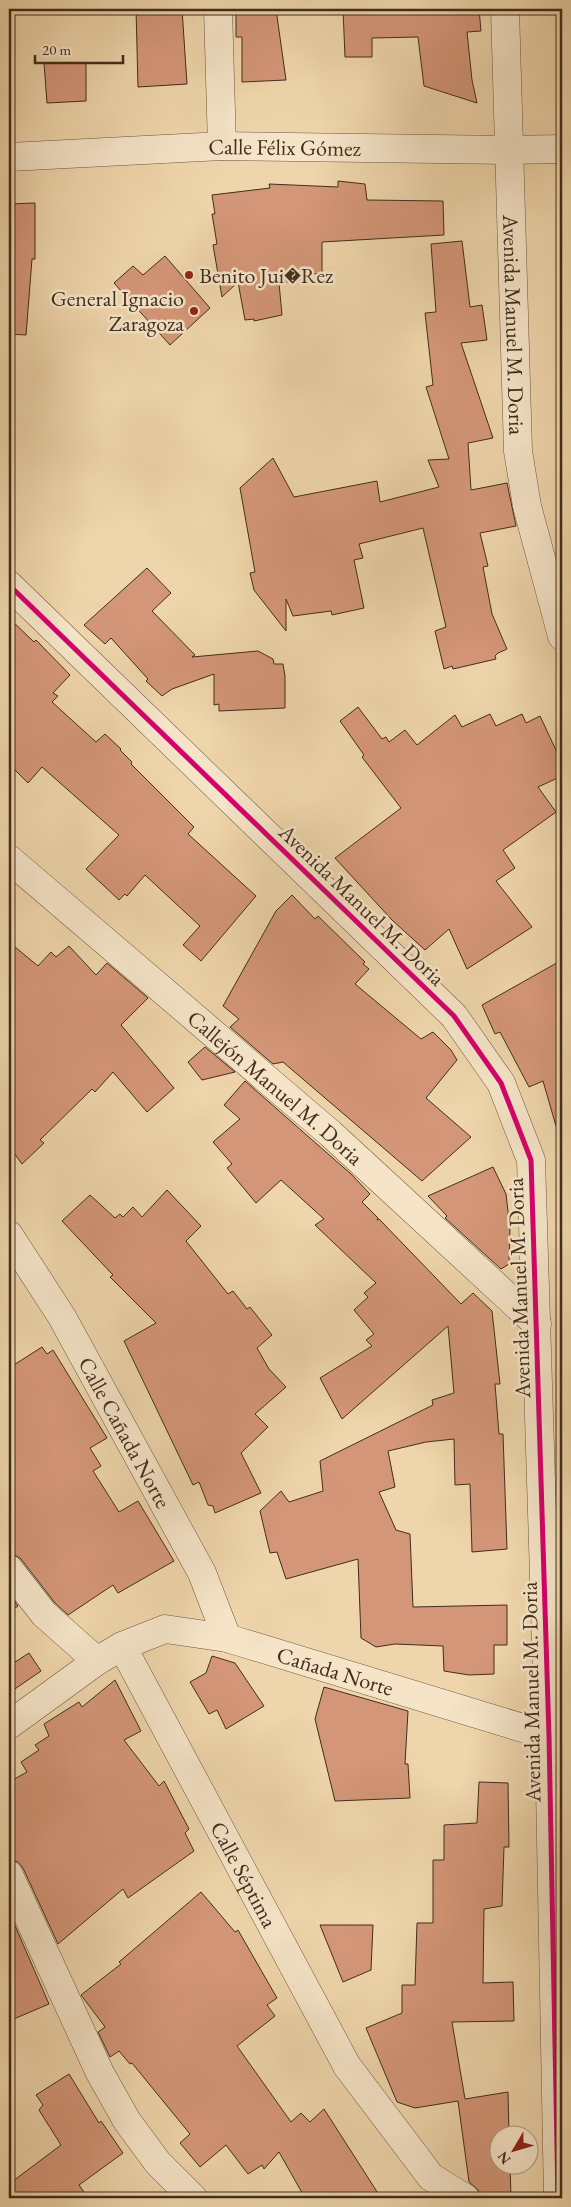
<svg xmlns="http://www.w3.org/2000/svg" width="571" height="2207" viewBox="0 0 571 2207" font-family="'EB Garamond',serif">
	<rect width="100%" height="100%" fill="#efd5ab"/>
	<filter id="stains"><feTurbulence type="fractalNoise" baseFrequency=".004" numOctaves="4"/><feColorMatrix values="0 0 0 0 .2 0 0 0 0 .09 0 0 0 0 .02 0 0 0 .5 -.17"/></filter>
	<radialGradient id="worn" r=".72"><stop offset=".6" stop-color="#630" stop-opacity="0"/><stop offset="1" stop-color="#630" stop-opacity=".3"/></radialGradient>
	<g fill="#d49678" stroke="#402e1b">
		<polygon points="136,9 182,9 187,84 138,87"/>
		<polygon points="236,9 276,9 286,80 242,82 242,37 236,37"/>
		<polygon points="343,9 479,9 481,31 467,32 472,80 477,103 424,86 418,37 372,38 372,57 345,57"/>
		<polygon points="44,63 86,63 86,101 47,103"/>
		<polygon points="338,181 365,184 367,200 443,201 444,235 322,242 322,274 293,273 294,281 279,283 282,315 254,321 254,319 245,320 238,282 222,297 213,245 217,244 212,214 215,214 212,195 270,188 269,184 338,187"/>
		<polygon points="35,203 35,259 32,259 26,335 9,334 9,204"/>
		<polygon points="462,241 470,307 482,305 487,340 461,343 493,438 468,443 471,490 507,483 516,526 480,533 488,566 483,567 492,614 507,649 498,653 495,656 496,659 453,669 452,666 444,669 435,631 446,627 423,528 359,544 363,558 354,560 364,608 332,615 331,611 293,616 286,599 286,631 254,590 250,573 255,572 240,488 273,458 294,497 377,481 380,502 439,487 428,460 449,459 426,387 433,385 425,313 436,312 431,244"/>
		<polygon points="165,256 210,308 170,345 114,283 133,266 143,275"/>
		<polygon points="147,568 171,593 152,611 195,655 192,657 258,651 273,659 274,664 283,664 285,676 285,708 219,711 219,704 214,705 214,674 172,689 162,696 146,681 148,679 111,638 105,644 84,625"/>
		<polygon points="9,618 34,642 36,640 70,675 53,693 58,696 52,702 96,742 105,734 121,749 120,750 132,762 131,764 194,827 188,834 256,896 201,961 183,945 200,926 145,875 127,896 125,894 119,900 86,869 119,835 42,767 28,783 9,764"/>
		<polygon points="358,707 382,739 386,737 389,742 405,730 417,745 455,715 462,727 490,714 496,726 522,714 526,723 540,716 562,763 562,776 538,787 556,812 503,850 515,868 496,881 532,927 467,969 449,929 425,950 392,920 335,858 401,808 362,757 364,755 340,721"/>
		<polygon points="292,895 315,919 318,916 365,962 363,964 369,969 355,984 421,1039 433,1032 451,1050 457,1060 426,1098 471,1137 422,1181 283,1062 273,1064 230,1027 239,1019 223,1006 276,911"/>
		<polygon points="9,942 38,966 51,952 56,957 69,946 96,975 107,963 148,998 121,1025 174,1088 147,1112 113,1072 95,1092 92,1089 40,1140 44,1143 22,1164 9,1146"/>
		<polygon points="562,960 562,1125 556,1126 543,1081 529,1087 500,1032 495,1034 482,1005"/>
		<polygon points="205,1047 235,1072 202,1080 188,1062"/>
		<polygon points="245,1081 351,1174 370,1194 362,1202 378,1218 377,1220 379,1219 461,1304 473,1293 492,1311 500,1384 495,1384 499,1434 503,1434 507,1549 472,1552 470,1484 455,1485 454,1439 426,1442 388,1451 395,1487 379,1492 396,1530 410,1534 413,1607 507,1605 507,1645 494,1645 494,1674 469,1675 444,1671 443,1646 395,1644 376,1647 361,1638 358,1559 286,1579 277,1552 270,1553 260,1511 281,1491 289,1502 323,1491 320,1461 433,1405 432,1400 454,1393 448,1326 342,1419 320,1378 372,1346 366,1340 374,1334 354,1310 368,1297 364,1293 376,1283 315,1225 324,1219 281,1180 256,1203 227,1168 232,1164 213,1142 240,1119 224,1105"/>
		<polygon points="493,1167 506,1194 510,1229 509,1264 501,1269 445,1218 447,1216 428,1196"/>
		<polygon points="167,1190 201,1226 186,1241 228,1294 233,1291 247,1309 250,1307 272,1335 257,1348 269,1369 286,1387 255,1414 268,1427 241,1453 261,1493 215,1513 213,1506 208,1505 199,1482 193,1485 124,1341 156,1323 110,1277 113,1275 62,1221 90,1195 115,1218 120,1214 123,1217 133,1207 142,1217"/>
		<polygon points="42,1347 47,1354 53,1350 107,1438 90,1448 101,1466 93,1471 119,1512 138,1501 174,1561 118,1593 113,1585 68,1615 55,1603 21,1559 15,1555 9,1554 9,1368"/>
		<polygon points="9,1594 18,1606 9,1612"/>
		<polygon points="29,1653 41,1671 9,1693 9,1666"/>
		<polygon points="212,1656 235,1663 264,1706 226,1729 217,1710 209,1714 190,1682 206,1673"/>
		<polygon points="115,1680 141,1731 124,1740 159,1786 164,1781 189,1829 185,1833 194,1851 128,1898 123,1889 58,1944 23,1868 18,1862 9,1860 9,1782 27,1772 21,1762 39,1750 35,1745 49,1736 44,1724 79,1702 82,1707"/>
		<polygon points="324,1687 408,1711 405,1764 408,1764 410,1798 335,1801 315,1719"/>
		<polygon points="479,1782 508,1783 509,1847 504,1847 502,1906 484,1909 483,1983 513,1982 514,2021 452,2022 465,2099 508,2092 509,2134 498,2134 498,2164 510,2164 511,2198 494,2198 480,2194 478,2190 469,2182 458,2101 415,2108 397,2102 366,2028 402,2013 402,1985 415,1985 417,1923 433,1923 433,1860 444,1860 444,1825 477,1823"/>
		<polygon points="201,1892 235,1932 238,1930 277,1998 267,2005 275,2016 237,2046 291,2122 301,2113 310,2122 324,2109 381,2198 305,2198 279,2152 264,2169 262,2165 248,2174 226,2145 200,2167 180,2143 190,2134 132,2063 130,2064 119,2051 110,2057 98,2032 105,2027 81,1995 121,1964 119,1962"/>
		<polygon points="9,1912 49,2004 9,2021"/>
		<polygon points="320,1925 373,1925 371,1970 343,1982"/>
		<polygon points="69,2074 99,2123 101,2121 123,2153 79,2185 88,2198 9,2198 9,2184 61,2145 39,2110 43,2105 36,2095"/>
	</g>
	<g fill="none" stroke-linecap="round" stroke-linejoin="round">
		<g stroke="#6c583f" stroke-width="29">
			<g id="minor">
				<polyline points="218,9 222,146"/>
				<path id="s1" d="M505,9L518,451L527,506L562,636"/>
				<path id="s2" d="M9,157L222,146L508,150L562,149"/>
				<polyline points="9,585 454,1016 501,1083 531,1160 549,1736 558,2198"/>
				<path id="s3" d="M9,859L331,1134L537,1324"/>
				<path id="s4" d="M9,1235L62,1317L202,1573L227,1638"/>
				<polyline points="9,1569 44,1614 97,1661"/>
				<path id="s5" d="M122,1646L347,2066L431,2177L465,2198"/>
				<path id="s6" d="M9,1725L97,1661L122,1646L165,1629L227,1638L549,1736H562"/>
				<polyline points="9,1875 100,2073 127,2121 158,2163 193,2198"/>
			</g>
		</g>
		<use href="#minor" stroke="#f5e4c8" stroke-width="28"/>
		<g stroke="#f5e4c8" stroke-width="8">
			<polyline id="cycleway" points="9,585 454,1016 501,1083 531,1160 549,1736 558,2198"/>
		</g>
		<use href="#cycleway" stroke="#d6006c" stroke-width="5"/>
	</g>
	<g fill="#8f2418" stroke="#f5e4c8" stroke-width="2">
		<circle cx="189" cy="275" r="5"/>
		<circle cx="194" cy="311" r="5"/>
	</g>
	<g text-anchor="middle" dominant-baseline="central" stroke-width="5" stroke-linejoin="round" paint-order="stroke">
		<g font-size="22" fill="#402e1b" stroke="#f5e4c8">
			<text stroke="none"><textPath href="#s2" startOffset="276">Calle Félix Gómez</textPath></text>
			<text stroke="none"><textPath href="#s1" startOffset="316">Avenida Manuel M. Doria</textPath></text>
			<text transform="translate(362 905) rotate(44)">Avenida Manuel M. Doria</text>
			<text stroke="none"><textPath href="#s3" startOffset="351">Callejón Manuel M. Doria</textPath></text>
			<text transform="translate(519 1288) rotate(-92)">Avenida Manuel M. Doria</text>
			<text stroke="none"><textPath href="#s4" startOffset="229">Calle Cañada Norte</textPath></text>
			<text stroke="none"><textPath href="#s6" startOffset="360">Cañada Norte</textPath></text>
			<text transform="translate(531 1692) rotate(-91)">Avenida Manuel M. Doria</text>
			<text stroke="none"><textPath href="#s5" startOffset="259">Calle Séptima</textPath></text>
		</g>
		<g font-size="22" fill="#402e1b" stroke="#f5e4c8" text-anchor="start">
			<text x="199" y="275">Benito Jui�Rez</text>
			<text x="184" y="298" text-anchor="end">General Ignacio<tspan x="184" dy="25">Zaragoza</tspan></text>
		</g>
	</g>
	<rect width="571" height="2207" fill="none" stroke="#efd5ab" stroke-width="30"/>
	<rect x="10" y="10" width="551" height="2187" fill="none" stroke="#402e1b" stroke-width="2.5"/>
	<rect x="15" y="15" width="541" height="2177" fill="none" stroke="#402e1b"/>
	<g transform="translate(514 2150) rotate(232)"><circle r="24" fill="#f5e4c8" stroke="#ad9b83"/>
	<path d="M0-4L9 19L0 12L-9 19Z" fill="#8f2418"/>
	<text y="-8" font-size="14" font-weight="bold" text-anchor="middle" fill="#402e1b">N</text>
	</g>
	<path d="M35 55v8h88v-8" fill="none" stroke="#402e1b" stroke-width="2.5"/>
	<text x="42" y="55" font-size="15" fill="#402e1b" stroke="#f5e4c8" stroke-width="4" paint-order="stroke">20 m</text>
	<rect width="100%" height="100%" filter="url(#stains)"/>
	<rect width="100%" height="100%" fill="url(#worn)"/>
</svg>
